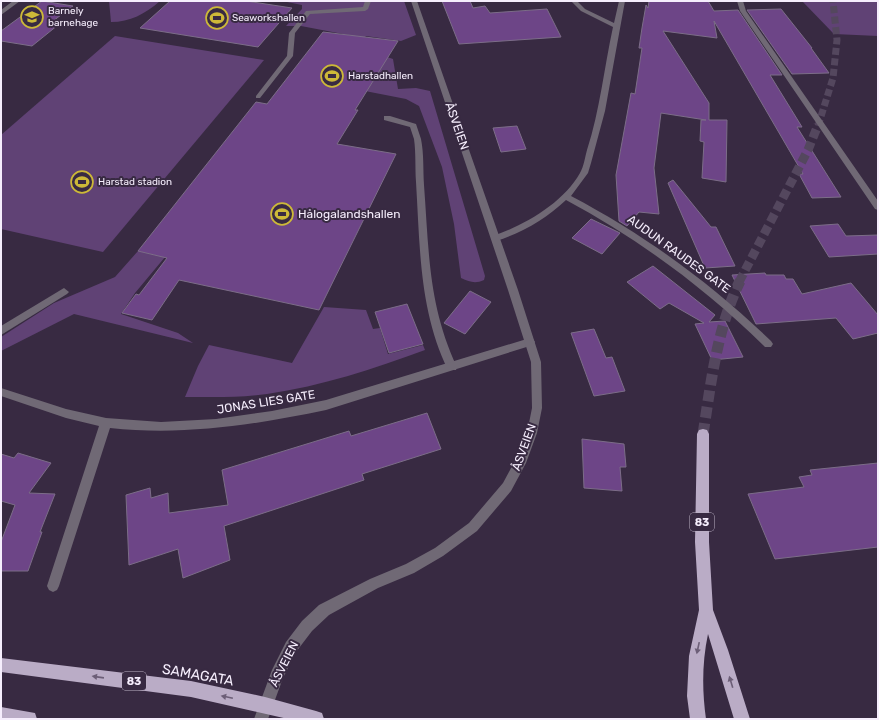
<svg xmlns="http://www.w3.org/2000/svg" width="879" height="720" viewBox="0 0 879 720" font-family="Rubik,sans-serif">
	<rect width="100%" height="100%" fill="#382a42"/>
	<g fill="#604275">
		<path d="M109,1H160C145,14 130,22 111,22Z"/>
		<polygon points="282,1 404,1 416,35 401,41 366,36 364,38 301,26 286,26 302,9 302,5"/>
		<polygon points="802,1 878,1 878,36 834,34"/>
		<polygon points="115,36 264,60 103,252 1,229 1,135"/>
		<path d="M387,57L393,59L398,89L416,88L430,91L485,276L484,280C475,284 470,282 461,278L454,224L442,167L419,106L406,99L365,91Z"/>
		<polygon points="138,251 165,257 135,293 121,314 178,333 193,343 74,314 1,351 1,337 54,303 115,277"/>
		<path d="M324,307L366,310L373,329L380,328L388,354L423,345L425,350C373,369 322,386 267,394C240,398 213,397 185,397L198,366L209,345L292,363Z"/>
	</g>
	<g fill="#6d4587" stroke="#7c6d88">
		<polygon points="42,1 73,6 49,24 58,25 32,46 1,41 1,31"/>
		<polygon points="170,1 246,1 292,8 258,47 140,28"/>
		<polygon points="442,1 470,1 473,8 485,6 490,13 547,9 561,37 459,44"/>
		<polygon points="649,1 708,1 714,11 738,10 782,75 770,75 802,127 797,127 841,197 812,198 799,174 803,174 714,21 717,38 663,31 709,103 709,120 727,120 726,182 702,178 704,142 700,141 701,120 706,120 661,113 654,168 659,214 639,212 627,226 619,221 616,175 631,93 635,94 642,48 639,48 642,28 646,5 648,8"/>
		<polygon points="781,9 812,48 811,48 829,73 792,74 747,10"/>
		<polygon points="323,32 398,41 355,110 358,110 337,144 396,154 319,310 179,280 152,320 122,313 136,294 139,295 167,258 138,251 256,102 267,104"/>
		<polygon points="517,126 526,149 501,152 493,128"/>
		<polygon points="673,180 711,227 716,227 735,266 705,268 668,183"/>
		<polygon points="591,219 620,233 602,254 572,238"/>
		<polygon points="838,224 846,236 878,235 878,254 829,257 810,226"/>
		<polygon points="653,266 715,315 709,322 725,321 743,357 712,360 695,324 704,323 669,303 660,309 627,282"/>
		<polygon points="765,273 766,275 784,275 786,279 793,279 802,294 851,283 878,315 878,333 853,339 836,318 756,324 732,275"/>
		<polygon points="470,291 491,302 465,334 444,323"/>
		<polygon points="407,304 423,344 389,353 375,312"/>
		<polygon points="594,329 606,358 612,357 625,391 594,396 571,333"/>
		<polygon points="427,413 441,449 362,474 364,480 224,526 230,560 183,578 178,549 129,565 126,495 150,488 151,498 168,493 169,513 228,505 222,470 349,431 351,436"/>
		<polygon points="582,439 624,444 626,467 620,467 622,491 584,488"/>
		<polygon points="18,453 51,463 29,493 55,494 40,532 42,532 28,571 1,571 1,542 15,505 1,501 1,454 14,458"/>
		<polygon points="878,463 878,547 775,559 748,494 804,487 799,477 812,475 810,470"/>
	</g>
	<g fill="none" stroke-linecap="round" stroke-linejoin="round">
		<polyline stroke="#54475e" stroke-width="7" stroke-dasharray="7 3.5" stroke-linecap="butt" points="818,126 833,78 837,40 833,1"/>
		<polyline stroke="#54475e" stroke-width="9" stroke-dasharray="9 4.5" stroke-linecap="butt" points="739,282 808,150 818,125"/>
		<path stroke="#54475e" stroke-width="11" stroke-dasharray="11 5.5" stroke-linecap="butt" d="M703,434C711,383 717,328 740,281"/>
		<g fill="#706975" fill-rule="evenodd">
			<polygon points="365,1 371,1 368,9 365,11 310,14 295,33 293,56 260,98 256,98 256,96 287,56 289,33 306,11 363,7"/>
			<path d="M384,116H390L416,124L421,139C424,154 423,169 424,185C429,251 428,305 457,367L456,370H448C419,311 420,246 416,182C415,167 416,153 414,139L410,127L384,120Z"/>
			<polygon points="64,288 69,292 67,294 1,335 1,326"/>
		</g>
		<g fill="#706975" fill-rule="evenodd">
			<polygon points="13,1 20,1 1,15 1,10"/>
			<path d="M571,1H577L585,9L614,23L619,1H625L605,111L591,163L588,173L571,196C645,235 711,283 771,341L773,344L771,347H765C705,288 640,240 566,200C546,219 522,233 496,241L492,238L493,236C525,225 563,203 580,173C584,166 585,157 587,150C600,110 604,68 613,27L581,11Z"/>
			<polygon points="737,1 743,1 746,11 878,201 878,210 875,209 740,11"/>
			<path d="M530,338L533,339L535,342L533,345L326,410C254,425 183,436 110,428L59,586L57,590L53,592L49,590L47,586L99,426L66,418L1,396V388L66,409L106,418L161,422L216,419L272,411L326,400Z"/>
		</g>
		<polygon fill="#706975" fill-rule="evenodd" points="411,1 417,1 518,290 541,362 542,408 537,433 526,463 511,491 477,531 443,556 414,573 378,588 329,615 312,631 296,652 283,678 268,719 254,719 272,670 286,642 302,621 319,605 370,579 406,564 435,548 469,523 503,483 517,457 527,433 532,408 531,362 508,290"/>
		<g fill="#baacc6" fill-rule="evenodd">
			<path d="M703,429L707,430L709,434V542L713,610L728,650L750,719H734L708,634C702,663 702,690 706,719H690L687,696L689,656L699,610L695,542L697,434L699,430Z"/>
			<polygon points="1,658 191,681 265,697 316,711 322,713 324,719 288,719 191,697 1,672"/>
			<polygon points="1,707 35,713 37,719 1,719"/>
		</g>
	</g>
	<defs><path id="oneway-solid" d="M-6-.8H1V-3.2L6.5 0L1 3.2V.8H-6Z"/></defs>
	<g fill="#6c5e77">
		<use href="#oneway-solid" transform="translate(698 648) rotate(102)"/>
		<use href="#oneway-solid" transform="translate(98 677) rotate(-172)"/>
		<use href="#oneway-solid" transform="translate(731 682) rotate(-107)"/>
		<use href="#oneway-solid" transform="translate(227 697) rotate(-168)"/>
	</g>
	<defs>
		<g id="school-ring" transform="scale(1.15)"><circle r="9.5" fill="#382a42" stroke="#cdb938" stroke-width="1.5"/><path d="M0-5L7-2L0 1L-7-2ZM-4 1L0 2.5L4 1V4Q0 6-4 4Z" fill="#cdb938"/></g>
		<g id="stadium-ring" transform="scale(1.15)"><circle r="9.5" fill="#382a42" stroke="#cdb938" stroke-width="1.5"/><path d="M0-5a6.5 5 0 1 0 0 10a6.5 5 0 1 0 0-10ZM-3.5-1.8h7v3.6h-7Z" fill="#cdb938"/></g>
	</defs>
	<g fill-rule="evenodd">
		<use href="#school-ring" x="32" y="17"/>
		<use href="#stadium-ring" x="217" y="18"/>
		<use href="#stadium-ring" x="332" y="76"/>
		<use href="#stadium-ring" x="82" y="182"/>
		<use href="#stadium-ring" x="282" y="214"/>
	</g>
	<g text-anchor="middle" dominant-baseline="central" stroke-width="4" stroke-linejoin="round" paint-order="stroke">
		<g font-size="10" fill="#f6eefd" stroke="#382a42" text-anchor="start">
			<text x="48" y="11">Barnely<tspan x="48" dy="12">barnehage</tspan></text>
			<text x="232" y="18">Seaworkshallen</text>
			<text x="348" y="76">Harstadhallen</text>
			<text x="98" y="182">Harstad stadion</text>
		</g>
		<g fill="#382a42" stroke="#bdb3c5" stroke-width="1">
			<rect x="690" y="513" width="24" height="18" rx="3"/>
			<rect x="122" y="672" width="24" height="18" rx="3"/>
		</g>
		<g font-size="11" font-weight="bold" fill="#f6eefd">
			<text x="702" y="522">83</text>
			<text x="134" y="681">83</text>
		</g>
		<g font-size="12" fill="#f6eefd" stroke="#382a42">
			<text transform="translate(457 126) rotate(71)">ÅSVEIEN</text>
			<text transform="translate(679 254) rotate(36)">AUDUN RAUDES GATE</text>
			<text transform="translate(266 402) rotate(-9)">JONAS LIES GATE</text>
			<text transform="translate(524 447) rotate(-70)">ÅSVEIEN</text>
			<text transform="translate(284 664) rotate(-63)">ÅSVEIEN</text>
		</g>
		<g font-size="12" fill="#f6eefd" stroke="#382a42" text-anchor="start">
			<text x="298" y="214">Hålogalandshallen</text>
		</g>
		<g font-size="14" fill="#f6eefd" stroke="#382a42">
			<text transform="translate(198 675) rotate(10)">SAMAGATA</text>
		</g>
	</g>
	<rect width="879" height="720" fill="none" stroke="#f6eefd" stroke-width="4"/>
</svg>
